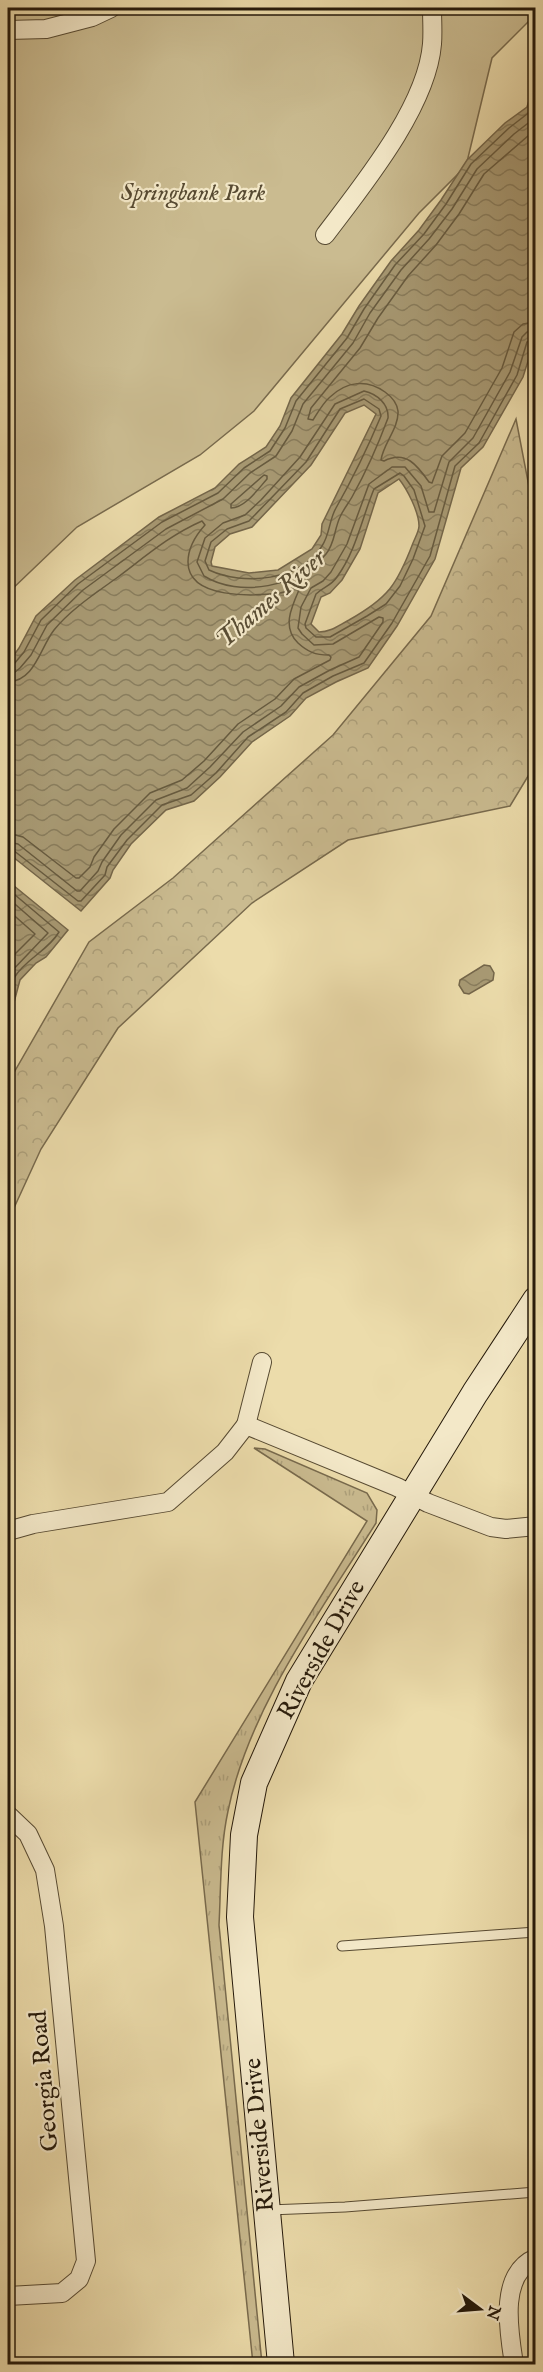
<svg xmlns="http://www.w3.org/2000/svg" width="543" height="2372" viewBox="0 0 543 2372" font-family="'IM FELL English',serif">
	<defs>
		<pattern id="grass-tufts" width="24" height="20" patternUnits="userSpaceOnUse" patternTransform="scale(1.5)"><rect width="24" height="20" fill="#cabb90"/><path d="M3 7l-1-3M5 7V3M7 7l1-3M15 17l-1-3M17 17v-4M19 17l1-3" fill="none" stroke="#ada07b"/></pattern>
		<pattern id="forest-crowns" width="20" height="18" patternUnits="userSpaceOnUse" patternTransform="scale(1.5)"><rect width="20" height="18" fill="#cabb90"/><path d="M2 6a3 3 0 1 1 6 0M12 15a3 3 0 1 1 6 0" fill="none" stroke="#ada07b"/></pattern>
		<pattern id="water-waves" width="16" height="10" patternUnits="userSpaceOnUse" patternTransform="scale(1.5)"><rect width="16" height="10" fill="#a89a74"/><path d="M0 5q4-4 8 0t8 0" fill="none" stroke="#897d5d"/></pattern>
	</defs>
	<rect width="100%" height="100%" fill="#ecdcab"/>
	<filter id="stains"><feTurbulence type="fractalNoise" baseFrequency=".00333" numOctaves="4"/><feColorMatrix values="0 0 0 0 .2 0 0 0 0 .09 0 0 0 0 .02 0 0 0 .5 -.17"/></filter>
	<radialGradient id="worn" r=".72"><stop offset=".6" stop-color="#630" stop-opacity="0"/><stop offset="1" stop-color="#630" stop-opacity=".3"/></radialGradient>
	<path fill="url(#grass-tufts)" stroke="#786a4d" stroke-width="1.5" d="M254,1448L265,1449L367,1493L377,1510L376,1523C321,1611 249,1708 228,1811C220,1848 221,1887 219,1925L262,2364H253L195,1802L367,1521Z"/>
	<polygon fill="url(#forest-crowns)" stroke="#786a4d" stroke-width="1.5" points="516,419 535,518 536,763 510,806 348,840 252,903 118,1028 41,1149 8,1221 8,1083 89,942 173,878 333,735 431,616"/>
	<polygon fill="#cabb90" stroke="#786a4d" stroke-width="1.5" points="8,8 535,8 535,15 492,58 466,166 419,213 254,411 200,455 77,527 8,593"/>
	<g fill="url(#water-waves)" stroke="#74664a" stroke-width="1.5" fill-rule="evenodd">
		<path d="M535,81V339L523,377L483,447L461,468L435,559L397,626L368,668L336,682L306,698L290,716L252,742L220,777L194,801L166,810L131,844L113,870L110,878L81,911L8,853V663L19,648L36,616L75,580L159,517L215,488L239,464L266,447L280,426L291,398L342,334L359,306L391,261L419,230L441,200L467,160L505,123L527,107ZM364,405L376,414L322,524L321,535L312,549L278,570L249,573L212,566L211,562L215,547L230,534L252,527L311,465L345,413ZM399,479C407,489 419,512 419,526C419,531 415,538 413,543C397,585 388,598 349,620C339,625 331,632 319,632L311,624L321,597L330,593L342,580L360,549L378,493Z"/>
		<polygon points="8,881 68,930 46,957 36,963 20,980 13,1006 8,1010"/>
		<polygon points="484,965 490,966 494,973 493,980 469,994 464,993 459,985 460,980"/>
	</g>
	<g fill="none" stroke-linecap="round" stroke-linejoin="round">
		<g stroke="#665a3f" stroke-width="1.5">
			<path d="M536,129L484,174L459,214L436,245L408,276L378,318L360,348L311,408L308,419L313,420C318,412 323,403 330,397C347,381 367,379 385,392C392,397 397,403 398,411C399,428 383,444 381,460L384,461C406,450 417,465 429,482L432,483L442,456L465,433L502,368L514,332L523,324L536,322"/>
			<path d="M364,391C377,394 389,404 388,418C378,445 366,472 352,497C348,504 343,510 340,517C334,530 335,543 326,554C299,587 239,598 204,576L197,562L205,538L223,523L245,515L261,500L300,457L335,404Z"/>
			<path d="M364,399L379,409L381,416C368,447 353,478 336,508C329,520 330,534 322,546C301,581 243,586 209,570L205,561L211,542L227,529L249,521L306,462L340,409Z"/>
			<path d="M400,473L404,476L414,490L425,526L413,559L400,586L386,604L367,616L330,637H316L306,628L305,624L316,594C323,587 331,586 337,577C356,551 362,518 374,489Z"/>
			<path d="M264,475L267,476V479C258,489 245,508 231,508V504Z"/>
			<polyline points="8,666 14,664 24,652 41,620 78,584 162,522 218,493 244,468 270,451 285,428 296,401 347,338 364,309 395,265 424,234 446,204 471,164 509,128 531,111 536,100"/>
			<polyline points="8,673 14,673 20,668 31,655 47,625 83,590 166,529 223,499 250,473 276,456 292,431 303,404 353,343 370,313 401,270 429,239 452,209 477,169 514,134 536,117"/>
			<path d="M8,682C35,681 40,648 54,630C71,609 96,593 118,577C146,556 170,535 202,521L205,525C196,535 188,548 188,562C188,600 255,596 280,593C286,592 292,588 297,587L299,590C291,608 282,628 298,643C308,652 315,655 329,655L331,657L330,660L294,679L275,699L238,724L204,761L182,780L150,793L114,829L94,857L90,867L79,878H76L23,837L8,833"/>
			<polyline points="8,842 18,844 77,891 80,891 98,871 102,862 121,835 156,800 187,788 210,767 243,732 281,706 299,687 330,670 359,657 383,622 383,618 379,617 333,644 314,645 302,634 298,628 301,607 311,588 323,581 331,572 347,544 369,484 392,467 405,467 421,486 429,512 434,512 449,462 473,438 510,372 522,337 527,332 536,331"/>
			<polyline points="8,849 13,850 78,901 81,901 105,875 107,867 127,840 162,805 191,795 216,773 248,737 286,712 303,693 333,676 364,663 392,623 430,556 455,466 479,443 517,375 527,342 536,338"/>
			<path d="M8,889L59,932C48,951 25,959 14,978C11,985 10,995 8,1002"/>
			<polyline points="8,898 48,933 8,975"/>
			<polyline points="8,910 35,934 8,961"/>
		</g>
		<g stroke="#574a32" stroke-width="11">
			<g id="service">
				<polyline points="342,1946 536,1932"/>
				<polyline points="269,2210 345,2207 536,2192"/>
			</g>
		</g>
		<g stroke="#574a32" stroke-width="20">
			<g id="minor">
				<polyline points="8,30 46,29 92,17 111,8"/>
				<path d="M325,235C362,186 427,107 432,44C433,32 432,20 432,8"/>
				<polyline points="246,1425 262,1362"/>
				<polyline points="8,1531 33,1524 168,1502 225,1452 246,1425 397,1487 428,1503 491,1527 506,1529 536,1526"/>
				<polyline points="8,1815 28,1834 45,1870 54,1926 86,2261 79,2279 62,2293 8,2296"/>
				<path d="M514,2364C509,2332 498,2274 536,2258"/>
			</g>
		</g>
		<g stroke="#25190a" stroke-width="28">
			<polyline id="secondary" points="281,2364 240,1917 244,1835 254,1783 299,1681 475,1393 536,1300"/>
		</g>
		<use href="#service" stroke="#f3e8c8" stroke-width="9"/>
		<use href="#minor" stroke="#f3e8c8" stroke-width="18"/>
		<use href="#secondary" stroke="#f3e8c8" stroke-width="26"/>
	</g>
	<g text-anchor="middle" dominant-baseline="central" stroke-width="4.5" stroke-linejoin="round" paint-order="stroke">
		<g font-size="24" font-style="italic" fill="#574a32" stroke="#f3e8c8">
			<text x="193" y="193">Springbank Park</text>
		</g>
		<g font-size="24" fill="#25190a" stroke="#f3e8c8">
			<text transform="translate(322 1650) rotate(-61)">Riverside Drive</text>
			<text transform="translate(45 2081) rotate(-95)">Georgia Road</text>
			<text transform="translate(260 2135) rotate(-95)">Riverside Drive</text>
		</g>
		<g font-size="26" font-style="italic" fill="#594d34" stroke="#f3e8c8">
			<text transform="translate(271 599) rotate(-41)">Thames River</text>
		</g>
	</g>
	<rect width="543" height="2372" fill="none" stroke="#ecdcab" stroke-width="30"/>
	<rect x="9" y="9" width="525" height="2354" fill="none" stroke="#25190a" stroke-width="3"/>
	<rect x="15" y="15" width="513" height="2342" fill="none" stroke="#25190a" stroke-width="1.5"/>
	<g transform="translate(480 2309) rotate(106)" stroke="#f3e8c8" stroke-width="4.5" paint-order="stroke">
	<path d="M0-4.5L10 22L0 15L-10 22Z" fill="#25190a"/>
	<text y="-9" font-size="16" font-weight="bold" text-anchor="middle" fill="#25190a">N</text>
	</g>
	<rect width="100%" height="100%" filter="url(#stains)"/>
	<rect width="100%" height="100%" fill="url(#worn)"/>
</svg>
